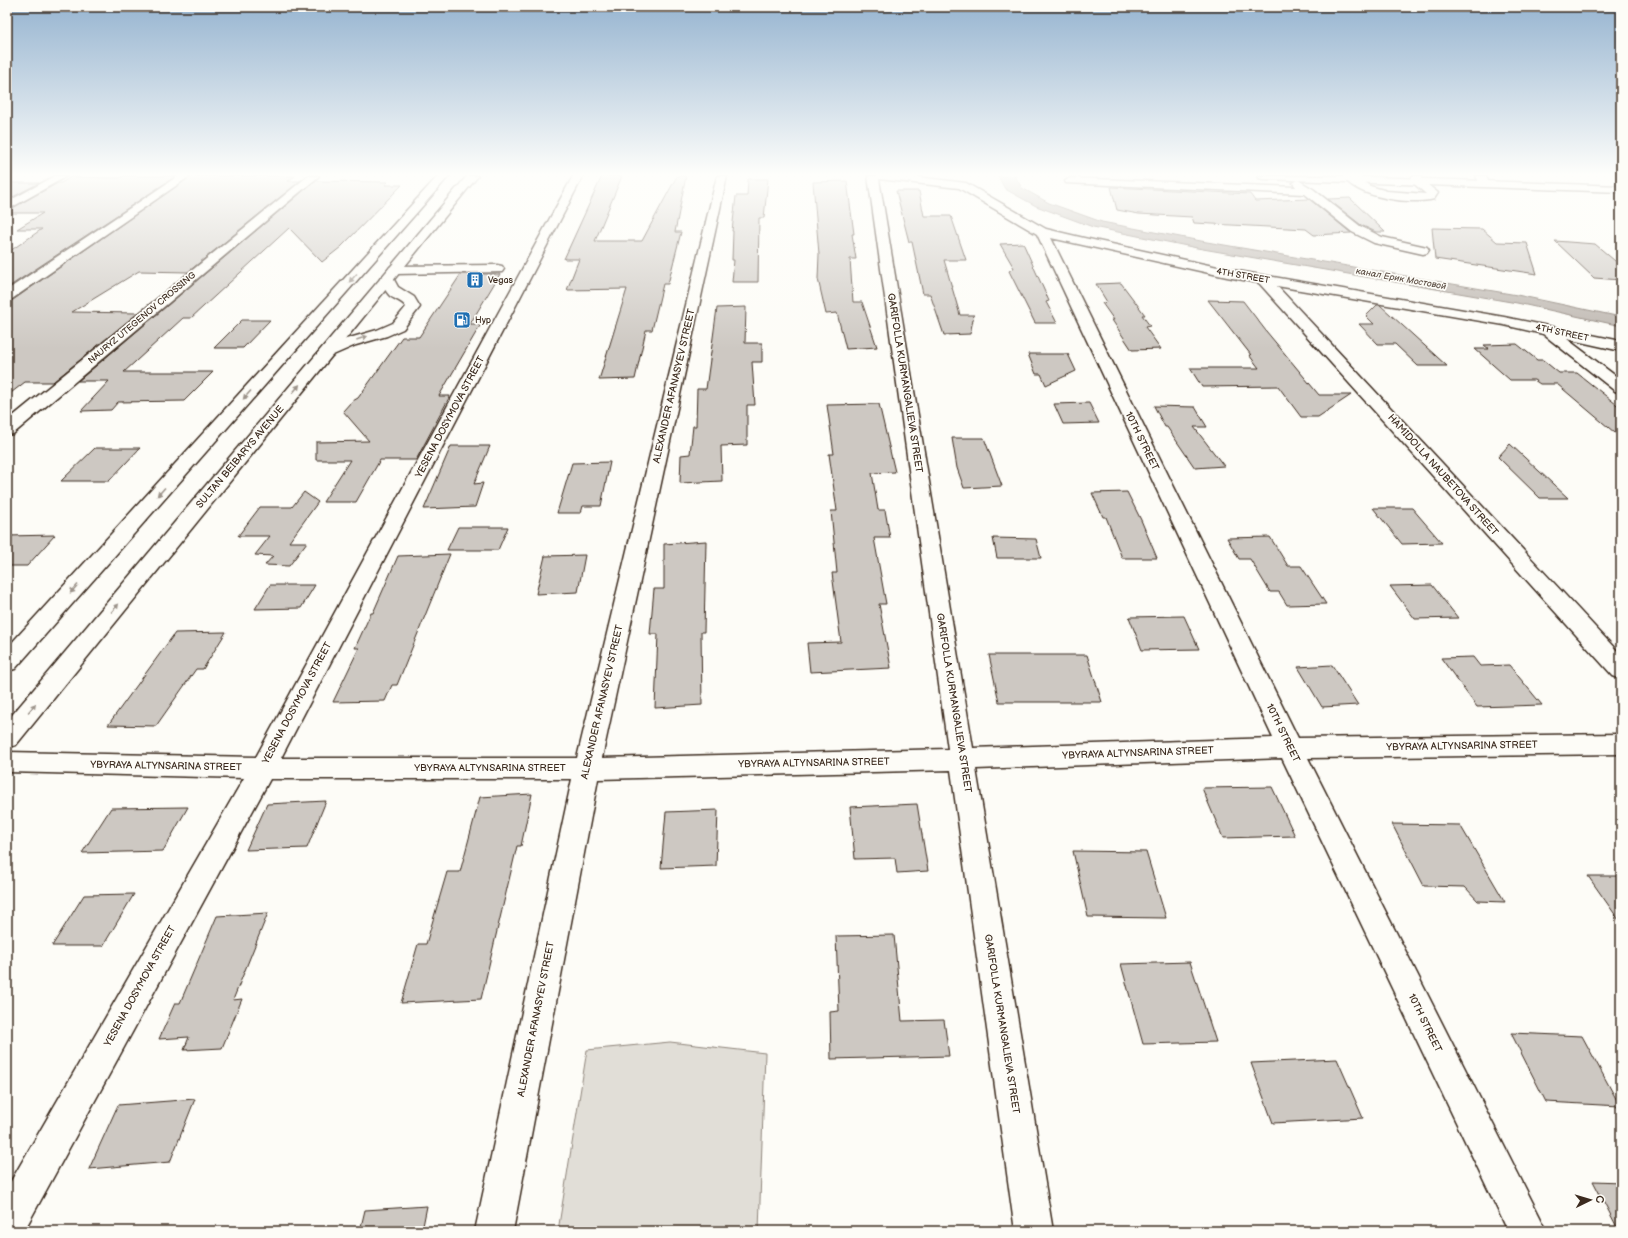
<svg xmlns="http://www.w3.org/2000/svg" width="1628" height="1238" viewBox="0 0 1628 1238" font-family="'Balsamiq Sans',sans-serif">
	<rect width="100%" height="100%" fill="#fdfcf7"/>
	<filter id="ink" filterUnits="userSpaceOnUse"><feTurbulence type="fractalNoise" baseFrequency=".025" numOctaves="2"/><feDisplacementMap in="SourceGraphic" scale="8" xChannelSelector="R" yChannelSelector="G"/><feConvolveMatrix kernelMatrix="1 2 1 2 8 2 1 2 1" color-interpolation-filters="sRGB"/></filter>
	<g filter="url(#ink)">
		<polygon fill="#e1ded7" stroke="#8e847a" points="670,1042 765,1053 759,1231 558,1231 587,1050"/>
		<polygon fill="#bbb4ad" stroke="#887d74" points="998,176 1015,176 1022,188 1049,203 1102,222 1201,241 1517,295 1621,317 1621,326 1517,303 1197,248 1093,227 1036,206 1005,189"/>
		<g fill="#cdc8c2" stroke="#3b2a1e">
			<polygon points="123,176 176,176 7,288 7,253 42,229 17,229 43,213 7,213 7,211 58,183 61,183 71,177 120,178"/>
			<polygon points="191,176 295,176 288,181 300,181 188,272 139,271 72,312 138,313 53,382 25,382 7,396 7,301 13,300"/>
			<polygon points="602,176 622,176 595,241 642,241 677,176 686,176 675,232 681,232 668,284 663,284 652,330 646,330 635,379 599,380 627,289 567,290 579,259 564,259"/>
			<polygon points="748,179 768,179 764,218 759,218 758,282 732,282 734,260 732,260 733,231 732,231 736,196 747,196"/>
			<polygon points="315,181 388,182 385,185 402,185 341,247 322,262 289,228 191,318 183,318 124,372 213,372 184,401 118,402 111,410 81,411 109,381 78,381"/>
			<polygon points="847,181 854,234 852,234 856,259 850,259 853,302 862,302 877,347 846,349 837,313 826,314 818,279 819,254 813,182"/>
			<polygon points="7,183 39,183 7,200"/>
			<polygon points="1111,187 1250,194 1255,201 1309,199 1351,233 1314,235 1306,229 1194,223 1192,217 1139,214 1117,210"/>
			<polygon points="896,191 919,191 924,216 951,216 966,260 944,260 960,315 974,315 970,334 944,335 930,294 923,294 912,242 909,242"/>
			<polygon points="1350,198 1385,232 1376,232 1361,225 1328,199"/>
			<polygon points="1432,228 1482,229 1497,242 1527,243 1537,274 1435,259"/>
			<polygon points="1555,241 1595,244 1621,266 1621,280 1594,278"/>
			<polygon points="1023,243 1049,301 1046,302 1057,323 1035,323 1009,271 1014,268 1000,244"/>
			<polygon points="461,274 500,274 470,324 481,324 439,396 450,396 416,460 380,460 356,502 323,502 350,460 316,460 316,442 369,441 343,411 351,402 358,398 402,337 419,337"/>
			<polygon points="1121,283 1145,315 1142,315 1150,326 1145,327 1161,349 1132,350 1112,320 1114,320 1102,303 1107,302 1096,284"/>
			<polygon points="1208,300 1243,301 1266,331 1319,395 1351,395 1318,417 1301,417 1278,386 1202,387 1190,368 1259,368 1249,355 1251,355"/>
			<polygon points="1377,305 1380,305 1447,366 1418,366 1395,344 1378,344 1359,324 1374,324 1366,316"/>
			<polygon points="746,307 745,343 762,343 762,362 752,362 755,405 747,405 747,445 721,446 722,481 680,483 681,455 690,454 693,426 696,426 697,389 706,389 717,308"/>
			<polygon points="242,320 270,320 243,348 214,348"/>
			<polygon points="1517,344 1537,360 1543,360 1559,373 1577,373 1621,408 1621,438 1557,384 1540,384 1534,380 1510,380 1475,349 1489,349 1484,345"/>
			<polygon points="1028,354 1068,354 1076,371 1046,385 1041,374 1036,374"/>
			<polygon points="1089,403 1099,423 1063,424 1054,404"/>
			<polygon points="879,404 895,472 872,473 878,510 885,510 890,538 874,538 886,604 879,604 891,668 810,672 807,643 841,642 832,573 837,573 831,511 837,511 829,454 834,454 827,405"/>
			<polygon points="1154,406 1195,407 1207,427 1194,427 1224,466 1195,468 1167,427 1165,427"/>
			<polygon points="952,438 984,438 1002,486 964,488 957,468"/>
			<polygon points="1510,444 1568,498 1540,498 1498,457"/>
			<polygon points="451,446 490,446 474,484 483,483 475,507 424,509"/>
			<polygon points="95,448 140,448 109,481 61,481"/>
			<polygon points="610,462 601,506 583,506 581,513 557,513 572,463"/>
			<polygon points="304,492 318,502 289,542 307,542 289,566 265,565 273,556 255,555 270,536 238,536 260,507 292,507"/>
			<polygon points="1127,492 1141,520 1157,558 1122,558 1106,517 1103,517 1092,493"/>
			<polygon points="1373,508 1412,508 1442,543 1402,544"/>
			<polygon points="458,527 508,527 498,550 447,550"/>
			<polygon points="55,535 27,566 7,566 7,536"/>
			<polygon points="1270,537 1288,566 1301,566 1326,604 1287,605 1279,592 1270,592 1250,559 1239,559 1227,538"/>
			<polygon points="993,538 1036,539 1041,558 997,558"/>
			<polygon points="706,541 704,632 701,632 702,705 655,708 658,634 650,634 654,589 664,589 664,544"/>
			<polygon points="450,554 397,685 392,685 385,701 333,702 359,648 355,648 371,613 373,613 398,556"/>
			<polygon points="585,555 578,592 536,594 545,556"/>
			<polygon points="270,585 315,585 301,608 255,609"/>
			<polygon points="1432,585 1458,618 1415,619 1390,586"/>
			<polygon points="1184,616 1199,649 1142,650 1129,617"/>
			<polygon points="226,632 203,669 196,669 156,726 108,725 175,633"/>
			<polygon points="989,655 1087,655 1102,702 999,702"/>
			<polygon points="1473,657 1480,666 1509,665 1542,705 1477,707 1441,658"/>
			<polygon points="1332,665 1358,705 1322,707 1298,667"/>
			<polygon points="1272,787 1295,836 1223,838 1202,788"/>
			<polygon points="532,794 521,846 517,846 481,999 401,1003 418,944 426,944 447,872 460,872 480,797"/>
			<polygon points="326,801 307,848 246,850 267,804"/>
			<polygon points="917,804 928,871 897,873 895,858 855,859 850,807"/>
			<polygon points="188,807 163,851 82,853 111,808"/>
			<polygon points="718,810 716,866 661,868 666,812"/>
			<polygon points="1392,824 1460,825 1505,902 1478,901 1465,887 1424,886"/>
			<polygon points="1073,851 1146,852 1166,918 1088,917"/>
			<polygon points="1588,876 1621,876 1621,923"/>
			<polygon points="134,894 103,946 52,946 84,895"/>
			<polygon points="268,913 233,1000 242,999 222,1048 184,1050 189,1037 159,1039 175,1003 180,1003 217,916"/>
			<polygon points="894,935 902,1021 944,1020 949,1056 831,1059 830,1012 839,1011 836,936"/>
			<polygon points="1190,962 1216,1042 1143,1044 1121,964"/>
			<polygon points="1511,1033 1582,1036 1620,1106 1546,1102"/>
			<polygon points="1337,1059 1363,1118 1273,1123 1251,1063"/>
			<polygon points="195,1099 170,1162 89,1169 118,1105"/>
			<polygon points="1593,1181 1621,1182 1621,1231 1619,1231"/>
			<polygon points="427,1206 422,1231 360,1231 365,1210"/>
		</g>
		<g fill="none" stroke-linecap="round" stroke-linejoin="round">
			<g stroke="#3b2a1e" stroke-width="3">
				<g id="minor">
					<polygon points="55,176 67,176 7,210 7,202"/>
					<polygon points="178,176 190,176 12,299 7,300 7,290"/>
					<polygon points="308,176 319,176 13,434 7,435 7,421"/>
					<path d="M573,176H583L281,758H577L717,176H727L602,758L948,749L868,176H910L966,183L1046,229L1084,238L1227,269L1504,317L1621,341V351L1567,339L1621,380V393L1615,391L1543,334L1504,325L1277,286L1621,655V679L1613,676L1259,283L1227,277L1051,238L1298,738L1621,734V754L1308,758L1547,1231H1508L1282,758L976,769L1053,1231H1015L951,770L598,779L513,1231H475L572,779H270L24,1231H7V1188L244,778L7,772V752L256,757ZM879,179L959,188L1037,234L1273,738L973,748Z"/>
					<path d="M1343,176H1354L1370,186L1387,191L1426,194L1411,181L1412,176H1422V180L1438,193L1434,199C1411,205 1356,198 1343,176Z"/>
					<polygon points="1476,176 1486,176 1489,183 1484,186 1480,185"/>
					<polygon points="1070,178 1296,187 1293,183 1298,180 1313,189 1360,226 1382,237 1427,247 1429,250 1427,253 1423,254 1374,243 1352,232 1305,194 1066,183 1065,181"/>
					<polygon points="497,265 502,266 504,269 502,272 395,274 390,273 388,270 390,267 395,266"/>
					<path d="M387,275L392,276L398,287L414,297L420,307L403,329L387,336L356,345L331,356L326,358L321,356L318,353L321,350L346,339L377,330L393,323L406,307C402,301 396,300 390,296C385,291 383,285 380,279L382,276Z"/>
				</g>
			</g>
			<g stroke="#3b2a1e" stroke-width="3">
				<g id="major">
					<polygon points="438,176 449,176 15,669 7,671 7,648"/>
					<polygon points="467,176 478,176 16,745 7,748 7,721"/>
					<polygon points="1258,176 1346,176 1621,186 1621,192 1263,179 1259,178"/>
				</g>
			</g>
			<use href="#minor" fill="#fdfcf7" fill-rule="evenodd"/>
			<use href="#major" fill="#fdfcf7" fill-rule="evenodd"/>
		</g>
		<defs><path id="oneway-solid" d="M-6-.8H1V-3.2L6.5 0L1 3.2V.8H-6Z"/></defs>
		<g fill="#9c938a">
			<use href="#oneway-solid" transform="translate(353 278) rotate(132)"/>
			<use href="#oneway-solid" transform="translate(362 338) rotate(-19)"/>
			<use href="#oneway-solid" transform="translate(296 389) rotate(-50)"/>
			<use href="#oneway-solid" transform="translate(247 395) rotate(132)"/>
			<use href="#oneway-solid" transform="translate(161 492) rotate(132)"/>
			<use href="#oneway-solid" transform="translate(74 589) rotate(132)"/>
			<use href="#oneway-solid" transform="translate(115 608) rotate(-50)"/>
			<use href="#oneway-solid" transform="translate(32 708) rotate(-50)"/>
		</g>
	</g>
	<linearGradient id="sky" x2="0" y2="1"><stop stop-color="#96b4d0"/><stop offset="0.5" stop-color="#fefefb"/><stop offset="1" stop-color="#fefefb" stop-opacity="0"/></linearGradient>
	<rect width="1628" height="349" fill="url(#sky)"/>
	<defs>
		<g id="building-square" transform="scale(0.9)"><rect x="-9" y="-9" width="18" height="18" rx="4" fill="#1f6fb2" stroke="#fdfcf7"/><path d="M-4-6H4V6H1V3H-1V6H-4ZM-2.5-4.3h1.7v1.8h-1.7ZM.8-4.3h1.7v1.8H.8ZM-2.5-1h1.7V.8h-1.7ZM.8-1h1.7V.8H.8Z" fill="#fff"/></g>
		<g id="fuel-square" transform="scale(0.9)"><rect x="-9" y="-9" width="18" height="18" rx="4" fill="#1f6fb2" stroke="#fdfcf7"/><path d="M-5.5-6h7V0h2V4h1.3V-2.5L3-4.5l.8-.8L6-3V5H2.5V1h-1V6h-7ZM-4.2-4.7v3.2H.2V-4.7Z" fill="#fff"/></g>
	</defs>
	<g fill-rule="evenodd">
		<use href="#building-square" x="475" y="280"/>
		<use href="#fuel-square" x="462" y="320"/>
	</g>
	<g text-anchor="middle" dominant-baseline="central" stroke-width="3.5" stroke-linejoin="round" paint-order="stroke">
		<g font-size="9" fill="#3b2a1e" stroke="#fdfcf7">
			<text transform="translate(1243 276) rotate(10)">4TH STREET</text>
			<text transform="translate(142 318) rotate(-40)">NAURYZ UTEGENOV CROSSING</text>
			<text transform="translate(1562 333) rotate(12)">4TH STREET</text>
		</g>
		<g font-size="9" font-style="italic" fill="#615349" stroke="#fdfcf7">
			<text transform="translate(1401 279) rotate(10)">канал Ерик Мостовой</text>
		</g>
		<g font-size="9" fill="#3b2a1e" stroke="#fdfcf7" text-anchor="start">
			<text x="488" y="280">Vegas</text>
			<text x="475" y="320">Нур</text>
		</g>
		<g font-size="10" fill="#3b2a1e" stroke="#fdfcf7">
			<text transform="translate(905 383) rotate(81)">GARIFOLLA KURMANGALIEVA STREET</text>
			<text transform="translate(674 386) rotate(-77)">ALEXANDER AFANASYEV STREET</text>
			<text transform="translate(450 417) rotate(-62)">YESENA DOSYMOVA STREET</text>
			<text transform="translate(1142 441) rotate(64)">10TH STREET</text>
			<text transform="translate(240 457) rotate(-50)">SULTAN BEIBARYS AVENUE</text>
			<text transform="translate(1443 475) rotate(48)">HAMIDOLLA NAUBETOVA STREET</text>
			<text transform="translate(602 702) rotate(-77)">ALEXANDER AFANASYEV STREET</text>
			<text transform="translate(297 703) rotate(-62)">YESENA DOSYMOVA STREET</text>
			<text transform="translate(954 703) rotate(81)">GARIFOLLA KURMANGALIEVA STREET</text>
			<text transform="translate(1283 733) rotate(64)">10TH STREET</text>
			<text transform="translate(1462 746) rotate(-1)">YBYRAYA ALTYNSARINA STREET</text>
			<text transform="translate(1138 753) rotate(-2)">YBYRAYA ALTYNSARINA STREET</text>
			<text transform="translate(814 763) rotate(-1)">YBYRAYA ALTYNSARINA STREET</text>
			<text transform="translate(166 766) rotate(1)">YBYRAYA ALTYNSARINA STREET</text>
			<text x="490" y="768">YBYRAYA ALTYNSARINA STREET</text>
			<text transform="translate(140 986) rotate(-61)">YESENA DOSYMOVA STREET</text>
			<text transform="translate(536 1019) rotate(-79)">ALEXANDER AFANASYEV STREET</text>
			<text transform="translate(1425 1023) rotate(64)">10TH STREET</text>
			<text transform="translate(1002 1024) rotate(81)">GARIFOLLA KURMANGALIEVA STREET</text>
		</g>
	</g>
	<rect width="1628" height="1238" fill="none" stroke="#fdfcf7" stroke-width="24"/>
	<rect x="12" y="12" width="1604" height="1214" fill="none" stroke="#3b2a1e" stroke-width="1.5" filter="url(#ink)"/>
	<g transform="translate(1590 1200) rotate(85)" stroke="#fdfcf7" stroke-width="3" paint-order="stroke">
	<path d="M0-3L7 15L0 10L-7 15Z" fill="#3b2a1e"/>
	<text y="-6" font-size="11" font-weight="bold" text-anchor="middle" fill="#3b2a1e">С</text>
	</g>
</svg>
